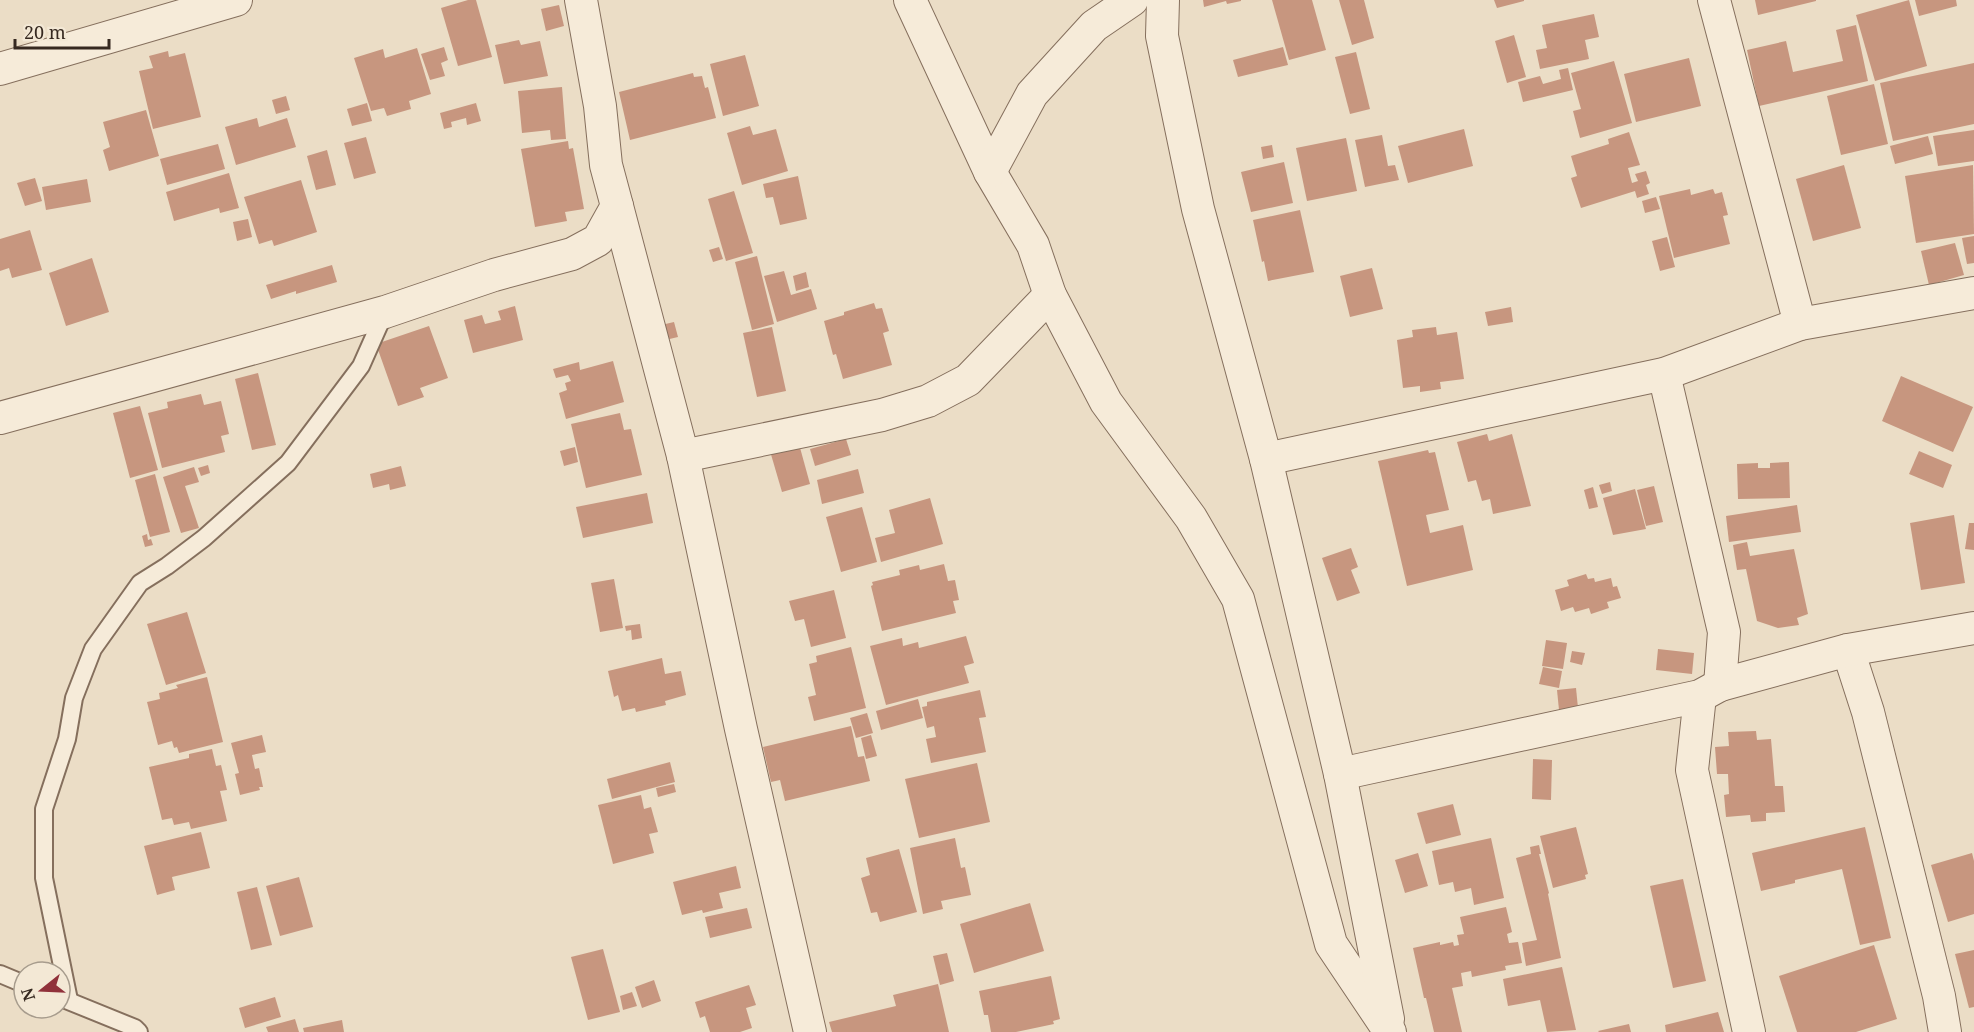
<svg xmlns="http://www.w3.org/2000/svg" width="1974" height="1032" viewBox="0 0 1974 1032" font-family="'Noto Serif',serif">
	<rect width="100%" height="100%" fill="#ebddc6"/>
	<g fill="#c7967f">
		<polygon points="468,0 476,0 492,57 458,66 441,8"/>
		<polygon points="1203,0 1241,0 1241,1 1227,4 1226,1 1204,7"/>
		<polygon points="1272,0 1312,0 1326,50 1289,60"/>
		<polygon points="1339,0 1364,0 1374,38 1352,45"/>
		<polygon points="1494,0 1524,0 1524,1 1497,8"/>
		<polygon points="1755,0 1816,0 1816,1 1758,15"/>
		<polygon points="1909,0 1927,66 1875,81 1856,15"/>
		<polygon points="1915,0 1956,0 1957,6 1919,16"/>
		<polygon points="559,5 564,26 546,31 541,9"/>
		<polygon points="1594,14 1599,37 1585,40 1589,59 1540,69 1536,50 1547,48 1542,25"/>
		<polygon points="1856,25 1868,81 1759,106 1747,50 1786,41 1793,72 1843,61 1836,30"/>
		<polygon points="1514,35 1526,77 1507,83 1495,41"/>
		<polygon points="519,40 521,45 540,41 548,76 504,84 495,45"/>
		<polygon points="444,47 448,60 441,63 445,76 430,80 421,54"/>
		<polygon points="1283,47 1288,65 1238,77 1233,60"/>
		<polygon points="417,48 431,94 409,101 411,109 387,116 384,108 371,111 354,58 383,49 385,58"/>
		<polygon points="168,51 169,57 185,53 201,117 153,129 139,71 153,68 149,56"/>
		<polygon points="1356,52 1370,109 1350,114 1335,57"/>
		<polygon points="745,55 759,106 723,116 710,64"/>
		<polygon points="1689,58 1701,106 1636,122 1624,74"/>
		<polygon points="1614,61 1632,123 1580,138 1573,111 1581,109 1571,73"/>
		<polygon points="1974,63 1974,124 1893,141 1880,83"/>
		<polygon points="1568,68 1573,90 1523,102 1518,82 1540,76 1543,84 1561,79 1559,70"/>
		<polygon points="693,73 694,77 702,76 705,88 708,87 716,118 630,140 619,92"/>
		<polygon points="1874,84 1888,144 1841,155 1827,96"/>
		<polygon points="562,87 566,139 551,140 550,130 522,133 518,91"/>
		<polygon points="286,96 290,110 276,114 272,100"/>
		<polygon points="367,103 372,121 352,126 347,109"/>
		<polygon points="476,103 481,121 467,125 466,118 451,122 452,127 444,129 440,113"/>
		<polygon points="146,110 159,156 109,171 103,150 110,147 103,122"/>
		<polygon points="257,118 259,127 287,118 296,147 236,165 225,127"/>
		<polygon points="750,126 753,135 776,129 788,171 742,185 727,133"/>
		<polygon points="1464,129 1473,166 1408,183 1398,146"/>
		<polygon points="1974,130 1974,161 1938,166 1933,136"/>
		<polygon points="1629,132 1640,165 1628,168 1632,183 1638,181 1635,174 1646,171 1650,183 1646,185 1649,194 1637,198 1635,191 1581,208 1571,178 1577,176 1571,156 1609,144 1608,139"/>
		<polygon points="1382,135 1388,166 1395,165 1399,180 1365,187 1355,140"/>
		<polygon points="1928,136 1933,154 1895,164 1890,146"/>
		<polygon points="366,137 376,173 354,179 344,143"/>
		<polygon points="1346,138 1357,191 1307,201 1296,148"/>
		<polygon points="568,141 569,149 573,148 584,209 565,212 567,221 535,227 521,149"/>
		<polygon points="218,144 225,169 167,185 160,159"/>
		<polygon points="1272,145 1274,157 1263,159 1261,147"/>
		<polygon points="327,150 336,185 316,190 307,156"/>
		<polygon points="1284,162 1293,203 1251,212 1241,172"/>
		<polygon points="1844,165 1861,228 1813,241 1796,179"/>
		<polygon points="1973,165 1974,234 1916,243 1905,176"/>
		<polygon points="229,173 239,208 220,213 219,208 174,221 166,192"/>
		<polygon points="798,176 807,219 780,225 773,197 766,198 763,184"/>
		<polygon points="35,178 42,201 25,206 17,183"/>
		<polygon points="87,179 91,202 46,210 42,187"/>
		<polygon points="301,180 317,232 274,246 272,240 259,244 244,197"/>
		<polygon points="1690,189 1691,195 1713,189 1715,194 1722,192 1728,215 1723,216 1730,244 1674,258 1659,196"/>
		<polygon points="734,191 753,253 726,261 708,199"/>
		<polygon points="1656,197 1660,209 1645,213 1642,201"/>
		<polygon points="1300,210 1314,272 1268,281 1264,261 1262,262 1253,220"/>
		<polygon points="248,219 252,237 237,241 233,222"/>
		<polygon points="30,230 42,270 12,278 9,268 0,271 0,239"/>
		<polygon points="1974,236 1974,263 1967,264 1962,238"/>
		<polygon points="1667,237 1675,267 1660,271 1652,241"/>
		<polygon points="1955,243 1964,275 1929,285 1921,251"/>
		<polygon points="719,247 723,259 713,262 709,250"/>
		<polygon points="757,256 774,324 752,330 735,262"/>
		<polygon points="92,258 109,312 66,326 49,273"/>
		<polygon points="332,265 337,282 296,294 296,291 271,299 266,285"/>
		<polygon points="1372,268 1383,309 1350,317 1340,276"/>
		<polygon points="784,271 791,295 811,289 817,309 777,322 764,276"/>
		<polygon points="806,272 809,287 796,291 793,276"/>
		<polygon points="874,303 876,309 882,308 889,331 883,333 892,365 843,379 836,354 833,355 824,321 844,315 844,312"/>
		<polygon points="515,306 523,340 473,353 464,320 482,315 485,324 501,320 498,311"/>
		<polygon points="1511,307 1513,322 1488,326 1485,312"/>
		<polygon points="674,322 678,337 661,341 657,326"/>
		<polygon points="429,326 448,378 420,388 424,397 398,406 376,344"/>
		<polygon points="772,327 786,391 757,397 743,333"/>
		<polygon points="1436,327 1437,335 1457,332 1464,379 1440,382 1441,389 1420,392 1420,386 1403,388 1397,340 1413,337 1412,330"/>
		<polygon points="613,361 624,402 566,419 559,393 567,390 565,383 571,381 568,375 556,378 553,369 579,362 580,370"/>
		<polygon points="258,373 276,445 252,450 235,379"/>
		<polygon points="1901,376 1973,407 1953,452 1882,421"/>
		<polygon points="201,394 204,405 221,401 229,434 221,436 225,452 162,468 148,413 168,408 167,402"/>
		<polygon points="140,406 158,470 130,478 113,413"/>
		<polygon points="620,413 624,430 631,429 642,475 586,488 571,424"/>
		<polygon points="1487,434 1489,441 1512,434 1531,506 1493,514 1490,499 1482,501 1476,480 1468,482 1457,442"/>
		<polygon points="846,439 851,455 815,466 810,449"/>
		<polygon points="799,444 810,484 782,492 770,451"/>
		<polygon points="575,447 578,462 564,466 560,451"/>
		<polygon points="1428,450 1429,453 1435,452 1449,510 1426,515 1430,533 1463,525 1473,570 1407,586 1378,461"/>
		<polygon points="1919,451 1952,465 1943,488 1909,474"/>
		<polygon points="1789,462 1790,498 1738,499 1737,464 1758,463 1758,468 1770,468 1770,463"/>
		<polygon points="208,465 210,473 201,476 198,468"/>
		<polygon points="401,466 406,486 390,490 389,484 373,488 370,474"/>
		<polygon points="194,467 199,482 185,486 199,528 181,533 163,477"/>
		<polygon points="858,469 864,493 822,504 817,480"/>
		<polygon points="155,474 170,532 150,537 135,480"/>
		<polygon points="1610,482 1612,491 1602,494 1599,485"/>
		<polygon points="1654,486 1663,522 1646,526 1637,490"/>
		<polygon points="1593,487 1598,507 1589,509 1584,490"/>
		<polygon points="1635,489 1646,529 1613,535 1603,498"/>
		<polygon points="647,493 653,523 583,538 576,507"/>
		<polygon points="930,498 943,544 881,562 875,538 895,533 889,510"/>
		<polygon points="1797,505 1801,532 1729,542 1726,516"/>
		<polygon points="862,507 877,562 841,572 826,517"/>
		<polygon points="1954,515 1965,583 1921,590 1910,523"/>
		<polygon points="1969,523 1974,523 1974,550 1965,549"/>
		<polygon points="147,534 148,540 151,539 153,545 145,547 142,536"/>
		<polygon points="1747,542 1750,556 1794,549 1808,614 1797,618 1799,625 1778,628 1757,621 1746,569 1737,570 1733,545"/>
		<polygon points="1351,548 1358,567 1351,570 1360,593 1337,601 1322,558"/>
		<polygon points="944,564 948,581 955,580 959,600 953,601 956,613 882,631 871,586 873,585 872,582 900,575 899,570 919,565 920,570"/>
		<polygon points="1586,574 1588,579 1594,578 1595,582 1611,578 1613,587 1617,586 1621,598 1607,602 1609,608 1591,614 1589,608 1575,612 1573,607 1561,611 1555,590 1569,586 1567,580"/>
		<polygon points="614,579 623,628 600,632 591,583"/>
		<polygon points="834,590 846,638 811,647 804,619 795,621 789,601"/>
		<polygon points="187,612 206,673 166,685 147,624"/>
		<polygon points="640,624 642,638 632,640 631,630 626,631 625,626"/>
		<polygon points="966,636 974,663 964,666 969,683 886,705 870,646 902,638 903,646 918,642 919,648"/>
		<polygon points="1546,640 1567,643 1563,669 1542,666"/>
		<polygon points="851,647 866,708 814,721 808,697 816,695 809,664 817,662 816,656"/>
		<polygon points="1658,649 1694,653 1692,674 1656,670"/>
		<polygon points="1572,651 1585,653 1582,665 1570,662"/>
		<polygon points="662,658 665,674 681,671 686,695 665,701 666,705 636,712 635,708 622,711 618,695 614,697 608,671"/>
		<polygon points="1543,667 1562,671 1559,688 1539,684"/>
		<polygon points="207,677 223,742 179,753 177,747 174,748 172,741 158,745 147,702 160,699 159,693 178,688 176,685"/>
		<polygon points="1576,688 1578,708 1559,710 1557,690"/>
		<polygon points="980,690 986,717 979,718 986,752 931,763 926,739 936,737 934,726 927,728 922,707 927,706 927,702"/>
		<polygon points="918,699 923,718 881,730 876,711"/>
		<polygon points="867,713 873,733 856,738 850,718"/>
		<polygon points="851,726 858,757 864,756 870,781 785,801 780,780 771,782 763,747"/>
		<polygon points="1756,731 1757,740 1771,739 1775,786 1783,786 1785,812 1766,813 1766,821 1751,822 1750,815 1726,817 1724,795 1729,794 1728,774 1717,774 1715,747 1729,746 1728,732"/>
		<polygon points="262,735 266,752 252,755 255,769 259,768 263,787 259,787 260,790 240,795 235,774 239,773 231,743"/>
		<polygon points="871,735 877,756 866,759 861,738"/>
		<polygon points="212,749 216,766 221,765 227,790 220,791 227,821 191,829 189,822 174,825 172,818 162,820 149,767 189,758 189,754"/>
		<polygon points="1533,759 1552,760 1551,800 1532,799"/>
		<polygon points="670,762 675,782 612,799 607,779"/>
		<polygon points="977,763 990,822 919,838 905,779"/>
		<polygon points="674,784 676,792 658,797 656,788"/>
		<polygon points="641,795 644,809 651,807 658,832 649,834 654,853 613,864 598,805"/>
		<polygon points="1453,804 1461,835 1426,844 1417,813"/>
		<polygon points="1576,827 1588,874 1585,875 1586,879 1553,888 1540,836"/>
		<polygon points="1865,827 1891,938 1860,945 1842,869 1795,880 1795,883 1761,891 1752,853"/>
		<polygon points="201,832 210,868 172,877 175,890 157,895 144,846"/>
		<polygon points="955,838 961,868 965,867 971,895 941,901 943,909 923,914 910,848"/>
		<polygon points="1491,838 1504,898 1474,905 1471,888 1455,892 1453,882 1439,885 1432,851"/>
		<polygon points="1539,845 1541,854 1539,854 1549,893 1548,894 1561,958 1526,966 1522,943 1537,940 1516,858 1531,854 1530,847"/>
		<polygon points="899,849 917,912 880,922 877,912 871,913 861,878 870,875 866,858"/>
		<polygon points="1418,853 1428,886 1405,893 1395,860"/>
		<polygon points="1972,853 1974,861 1974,914 1948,922 1931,865"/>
		<polygon points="736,866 741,888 719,893 723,908 703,913 702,910 682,915 673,882"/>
		<polygon points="299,877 313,927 280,936 266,886"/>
		<polygon points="1683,879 1706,981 1673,988 1650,886"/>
		<polygon points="257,887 272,945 251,950 237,892"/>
		<polygon points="1030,903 1044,951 974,973 960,924"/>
		<polygon points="1506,907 1512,932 1507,934 1509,943 1518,942 1522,963 1505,966 1506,970 1472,977 1471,971 1461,973 1463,986 1452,988 1462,1032 1434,1032 1426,998 1424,998 1413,948 1440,942 1440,945 1453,942 1454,946 1459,945 1457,935 1464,934 1460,917"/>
		<polygon points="747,908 752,928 710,938 705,917"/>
		<polygon points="1874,945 1897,1019 1856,1032 1797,1032 1779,976"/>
		<polygon points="603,949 620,1012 588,1020 571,957"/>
		<polygon points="1974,950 1974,1007 1969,1008 1955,954"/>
		<polygon points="947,953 954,981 940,985 933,956"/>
		<polygon points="1562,967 1576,1030 1547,1032 1540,1000 1508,1006 1503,979"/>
		<polygon points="1051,976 1060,1019 1053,1021 1054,1024 1016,1032 991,1032 988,1015 984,1015 979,991"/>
		<polygon points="654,980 661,1001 642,1008 635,987"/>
		<polygon points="938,984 949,1032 832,1032 829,1022 896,1006 893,995"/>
		<polygon points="749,985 756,1005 746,1008 752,1028 740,1032 710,1032 705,1016 700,1018 695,1002"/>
		<polygon points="632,992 637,1006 623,1010 620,996"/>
		<polygon points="275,997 281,1017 245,1028 239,1008"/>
		<polygon points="1718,1012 1724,1032 1666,1032 1665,1025"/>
		<polygon points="295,1019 299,1032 268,1032 266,1027"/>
		<polygon points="342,1020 344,1032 304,1032 303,1028"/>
		<polygon points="1629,1024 1631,1032 1599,1032 1598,1031"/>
	</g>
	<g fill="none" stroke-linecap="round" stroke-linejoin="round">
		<g stroke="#856f5d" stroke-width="20">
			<g id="service">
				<polyline points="0,974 24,984"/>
				<polyline points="61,998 135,1028 139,1032"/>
				<polyline points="69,1000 44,878 44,809 67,739 74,698 93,649 140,583 167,566 204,538 288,463 361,366 385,312"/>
			</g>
		</g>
		<g stroke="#856f5d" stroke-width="34">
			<g id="minor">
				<polyline points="910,0 990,172 1033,245 1050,295 1106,402 1191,518 1238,599 1331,944 1390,1032"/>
				<polyline points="1163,0 1162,36 1198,209 1266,459 1340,774 1388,1019"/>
				<polyline points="1714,0 1800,324"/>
				<polyline points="0,69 236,0"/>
				<polyline points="990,172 1032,94 1094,26 1132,0"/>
				<polyline points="617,206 683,456 741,729 810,1032"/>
				<polyline points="1664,374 1724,632 1720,685"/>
				<polyline points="0,418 385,312 494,275 572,254 598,240 617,206 606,165 600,106 581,0"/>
				<polyline points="683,456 882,415 928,401 968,380 1050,295"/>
				<polyline points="1266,459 1664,374 1800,324 1974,293"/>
				<polyline points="1848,650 1868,712 1939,996 1945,1032"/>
				<polyline points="1700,696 1692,770 1749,1032"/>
				<polyline points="1340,774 1700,696 1720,685 1848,650 1974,628"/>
			</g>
		</g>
		<use href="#service" stroke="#f6ebd9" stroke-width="16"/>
		<use href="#minor" stroke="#f6ebd9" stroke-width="32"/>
	</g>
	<g transform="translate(42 990) rotate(252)"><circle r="28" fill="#f3e8d5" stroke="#a79c8d" stroke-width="1.5"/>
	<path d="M0-4.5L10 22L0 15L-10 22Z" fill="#90313a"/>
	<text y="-9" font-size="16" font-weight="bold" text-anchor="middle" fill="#362920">N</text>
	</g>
	<path d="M15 39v9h94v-9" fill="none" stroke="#362920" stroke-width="3"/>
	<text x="24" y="39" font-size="18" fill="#362920" stroke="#f3e8d5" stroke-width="4.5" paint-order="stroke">20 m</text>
</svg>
